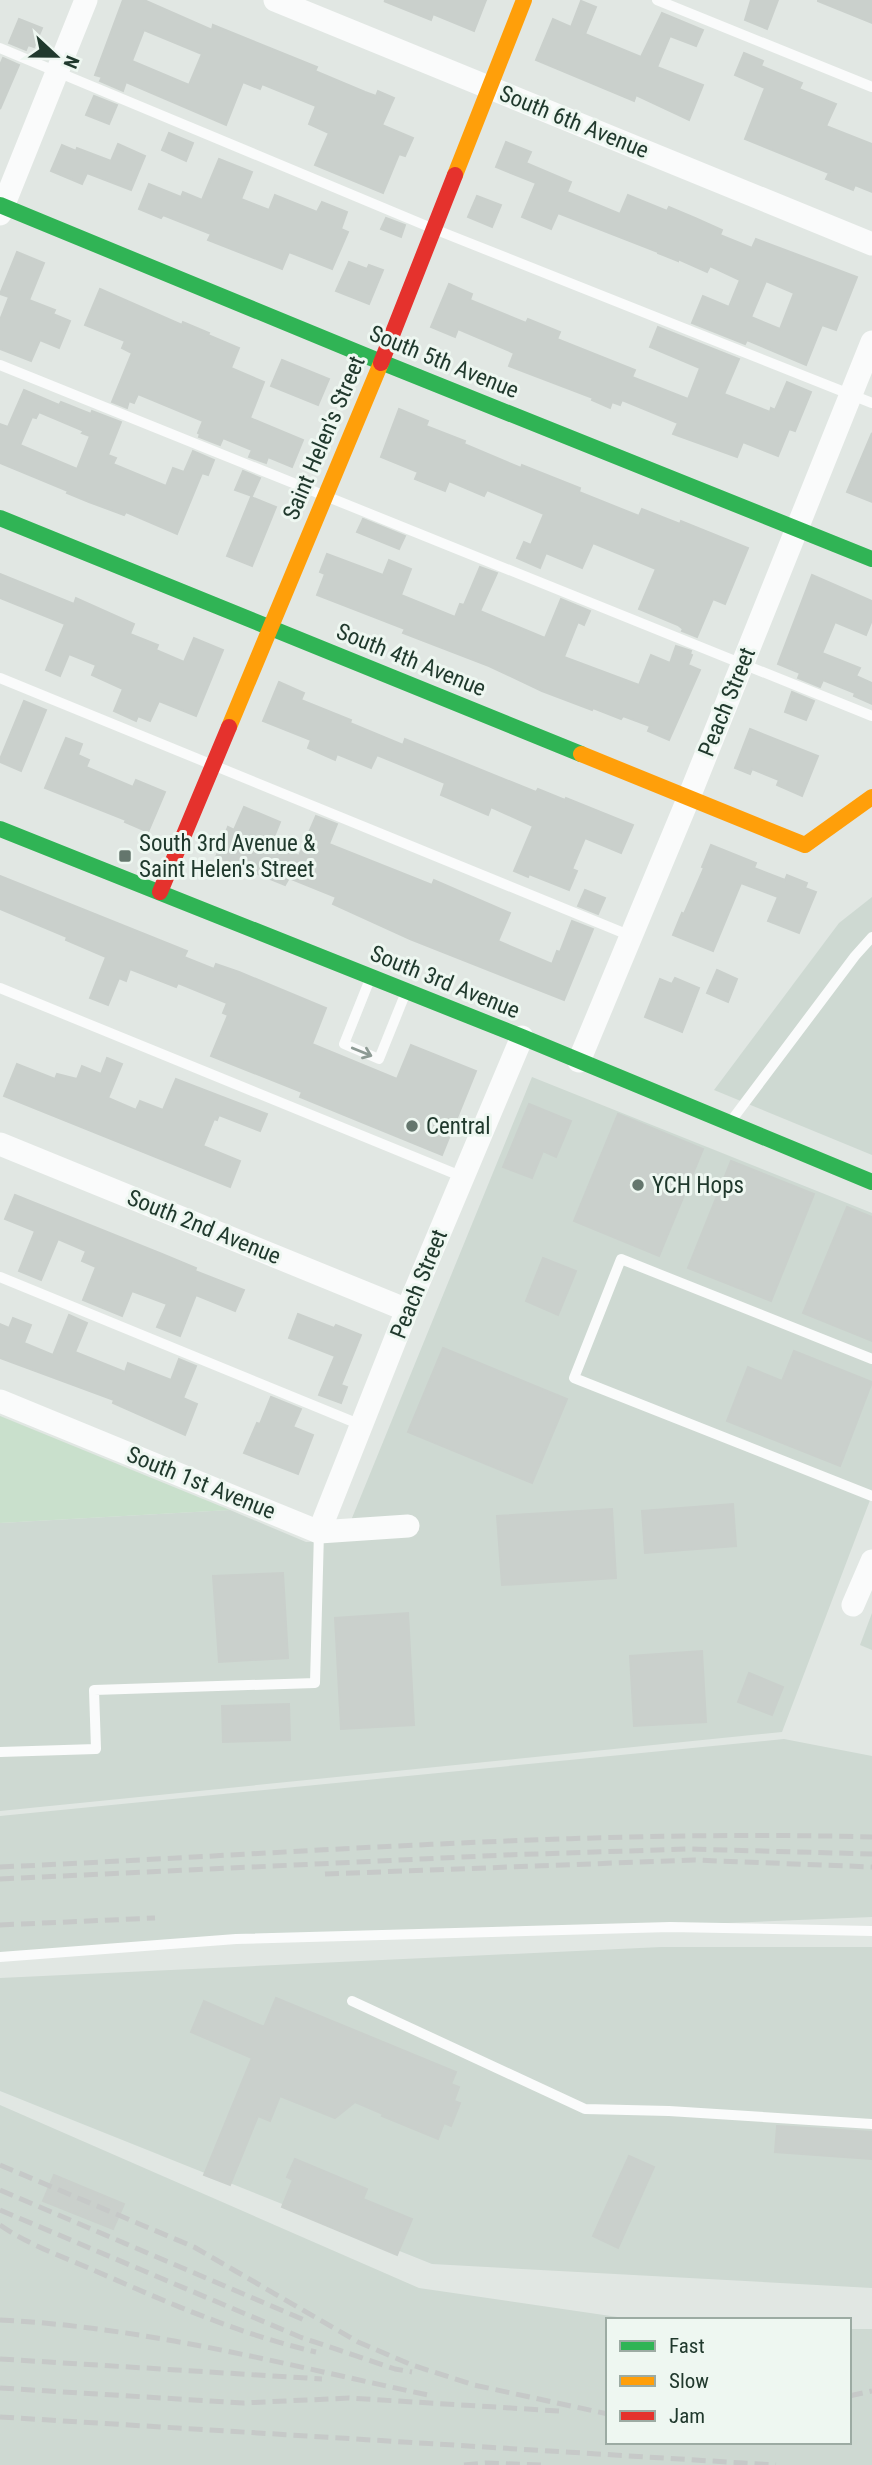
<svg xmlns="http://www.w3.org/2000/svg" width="872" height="2465" viewBox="0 0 872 2465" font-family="'Roboto Condensed',sans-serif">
	<rect width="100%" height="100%" fill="#e1e7e3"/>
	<g fill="#ced9d2">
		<polygon points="872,897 872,1155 714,1090 839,923"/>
		<polygon points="532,1077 872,1213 872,1495 782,1732 0,1811 0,1523 230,1510 306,1542 343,1540"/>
		<polygon points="872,1613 872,1650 860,1645"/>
		<polygon points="784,1739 872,1756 872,1917 0,1953 0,1816"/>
		<polygon points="661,1947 872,1947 872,2288 432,2264 0,2091 0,1978"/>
		<polygon points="0,2105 419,2288 638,2320 608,2320 608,2442 849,2442 849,2329 872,2329 872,2465 0,2465"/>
	</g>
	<polygon fill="#c9e0cc" points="0,1416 230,1510 0,1523"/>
	<g fill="#cad0cc" stroke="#cad0cc" stroke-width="2" fill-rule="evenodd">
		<path d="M123,0H144L212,30L213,25L317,67L315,71L365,92L376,96L378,91L394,98L382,125L413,138L405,156L399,154L383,193L315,165L329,133L309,124L316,106L262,84L260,89L243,82L226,125L126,82L123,91L100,81L102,77L95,75ZM144,30L202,54L189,85L132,61Z"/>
		<polygon points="400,0 486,0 474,31 433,14 431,20 384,1"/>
		<polygon points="751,0 778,0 767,29 745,20"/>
		<polygon points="818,0 872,0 872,23 818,1"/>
		<polygon points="581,1 596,7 585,34 641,57 662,13 703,30 696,46 670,36 657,67 703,85 689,120 636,95 634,101 536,60 553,19 571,27"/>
		<polygon points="19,19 42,28 34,47 28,45 26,50 9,43"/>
		<polygon points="744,53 763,61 761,66 802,83 799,89 836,104 826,126 872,144 872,192 855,185 853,190 826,179 829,173 745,139 765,88 735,75"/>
		<polygon points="3,58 19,65 0,109 0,65"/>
		<polygon points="94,96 117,105 109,124 86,115"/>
		<polygon points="169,133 193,143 186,161 162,150"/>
		<path d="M506,142L531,152L526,163L571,182L567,192L620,214L628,195L667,211L669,207L695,218L722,230L720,235L752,248L756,239L857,277L836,330L822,325L806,365L747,340L745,344L692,323L703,296L729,307L740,280L710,266L707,272L678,259V261L658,253V252L558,213L551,229L522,217L536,183L496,167ZM766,281L794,293L780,329L751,317Z"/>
		<polygon points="118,144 145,156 131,190 87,173 82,184 51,171 62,145 76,151 77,148 111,161"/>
		<polygon points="219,159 252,172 241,199 269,210 275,195 317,212 322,202 347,212 341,229 348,232 332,269 289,252 282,269 208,240 211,234 163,215 161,218 139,209 149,184 181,197 183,192 202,200"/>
		<polygon points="477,196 501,205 492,227 468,217"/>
		<polygon points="386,218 405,225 401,237 381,229"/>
		<polygon points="17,252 44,263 29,300 55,310 53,314 70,321 59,348 40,340 31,361 0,349 0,320 9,297 0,294"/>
		<polygon points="349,262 367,269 369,265 383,270 369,304 336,291"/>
		<polygon points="449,284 472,294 470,300 526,323 528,319 560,332 557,339 635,370 632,377 688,399 700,368 650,347 658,327 739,359 724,394 770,412 771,408 775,410 787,382 811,392 795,431 789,429 778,456 743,442 737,457 673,434 678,423 622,400 620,405 612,402 610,408 592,400 593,398 509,366 514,353 458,329 455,337 431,327"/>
		<polygon points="100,289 182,325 183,322 209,333 208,335 239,348 231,368 264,382 250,418 303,440 292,467 268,457 266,463 249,457 252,450 223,438 220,445 199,437 200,434 198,433 203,421 138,394 134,403 129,401 127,408 112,402 132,353 122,348 125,341 85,325"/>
		<polygon points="282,360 329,379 318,405 271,386"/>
		<path d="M24,390L59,405L61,402L91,414L92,411L121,422L108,455L116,458L113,464L166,486L173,468L184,472L193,451L214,460L208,475L202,473L177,534L126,512L124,515L89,502L67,493L68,491L0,463V424L8,427ZM39,412L84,431L82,433L90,436L77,469L20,445L32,417L36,418Z"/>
		<polygon points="399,409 428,421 426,426 465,441 464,444 521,468 522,465 580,488 579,492 639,516 642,509 680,524 681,521 748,548 725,604 713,599 697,637 682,631 683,629 678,625 639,609 656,569 593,543 582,568 546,553 540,568 517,558 524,542 531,545 544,514 487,490 484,496 449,481 445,491 415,479 418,472 381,457"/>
		<polygon points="872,433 872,502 847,492"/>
		<polygon points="243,471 260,478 252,496 235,490"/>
		<polygon points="251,497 276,507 252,566 227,556"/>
		<polygon points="363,519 405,536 399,549 357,532"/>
		<polygon points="327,554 383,575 389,560 411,569 401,595 455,617 460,604 464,605 480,567 497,573 480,611 545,638 561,599 590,611 584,625 578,622 564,657 639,685 651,655 670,663 676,646 691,651 690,654 692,655 688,665 700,670 669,740 648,731 650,726 623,716 621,719 593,708 592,710 542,691 489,666 403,633 405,629 317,595 325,574 320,572"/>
		<polygon points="0,574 74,604 76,598 134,624 130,634 158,645 156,650 184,662 194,638 223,650 196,716 159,701 150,721 138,716 136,721 114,711 123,689 92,675 96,665 69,654 60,676 46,670 65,624 0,598"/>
		<polygon points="812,575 872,601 872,620 866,635 835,622 822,653 860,668 856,676 872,683 872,704 854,696 855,693 823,680 820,687 798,678 800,673 778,664"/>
		<polygon points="279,682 304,693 301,700 351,720 350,723 403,745 405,739 536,792 538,789 565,800 566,798 633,825 621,853 585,838 572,869 577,871 569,890 529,874 528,877 514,871 533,826 491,807 488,815 441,795 445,783 377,755 371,768 337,754 335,760 308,748 311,740 263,721"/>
		<polygon points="792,692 814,701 806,720 785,712"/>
		<polygon points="24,701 46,710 21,771 0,762 0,759"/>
		<polygon points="750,729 818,756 802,796 777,785 779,780 752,769 750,774 735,768"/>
		<polygon points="66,738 82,744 78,755 89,760 86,767 133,787 136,780 165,792 148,832 125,822 126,820 45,788"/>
		<polygon points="244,807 280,822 271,844 299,856 316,816 337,824 329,844 432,885 434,880 510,913 498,941 552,964 557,951 560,952 572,921 593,929 564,1000 410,939 333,904 336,897 289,878 285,885 216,857 228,827 234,830"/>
		<polygon points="711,845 756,863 754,868 785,880 787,875 807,883 805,888 816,892 799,933 768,921 778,897 741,883 713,951 673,935 682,913 684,914 704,868 702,867"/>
		<polygon points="0,876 187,951 184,957 214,969 216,964 239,972 326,1008 312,1044 397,1079 411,1045 476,1071 442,1155 300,1097 302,1092 211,1056 228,1015 223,1013 227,1003 178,983 176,987 130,969 126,981 119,978 108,1005 90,998 106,957 66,940 67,937 0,909"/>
		<polygon points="585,890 605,898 598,914 578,906"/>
		<polygon points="717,970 737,979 728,1002 707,993"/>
		<polygon points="675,978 699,988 682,1032 645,1017 660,979 672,984"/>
		<polygon points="107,1058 122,1064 108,1098 136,1110 140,1101 163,1110 176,1079 267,1114 260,1131 219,1115 217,1120 214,1119 203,1146 240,1161 230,1187 4,1096 17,1064 55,1079 57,1074 77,1079 82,1066 101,1074"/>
		<polygon points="529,1104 571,1121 556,1157 543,1151 532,1178 503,1167"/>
		<polygon points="618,1114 703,1149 659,1256 574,1221"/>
		<polygon points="731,1161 814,1194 771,1301 688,1268"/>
		<polygon points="15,1195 162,1254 196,1268 195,1271 244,1290 235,1311 196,1295 180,1336 157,1327 167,1304 132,1291 122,1316 83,1300 96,1267 82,1261 86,1251 58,1239 41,1280 19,1271 35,1231 5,1219"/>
		<polygon points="847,1207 872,1217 872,1341 803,1313"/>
		<polygon points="543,1258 576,1271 558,1315 526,1301"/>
		<polygon points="298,1314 334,1328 336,1325 361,1335 341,1385 347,1387 341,1403 319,1395 335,1356 289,1338"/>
		<polygon points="69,1315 87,1323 75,1352 125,1372 128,1363 171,1380 179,1359 196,1366 183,1398 197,1404 185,1435 113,1403 114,1400 0,1358 0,1324 9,1328 13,1318 31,1325 24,1343 53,1355"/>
		<polygon points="443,1348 567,1399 532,1483 408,1432"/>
		<polygon points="794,1351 872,1382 840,1466 727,1421 748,1367 782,1381"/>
		<polygon points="271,1397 301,1409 293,1427 313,1435 298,1474 244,1453 257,1423 260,1424"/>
		<polygon points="733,1504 736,1546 645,1553 642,1511"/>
		<polygon points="612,1509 616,1578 502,1585 497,1516"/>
		<polygon points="283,1573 288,1658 219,1662 213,1576"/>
		<polygon points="408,1613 414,1725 341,1729 335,1618"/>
		<polygon points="702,1651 706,1722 634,1726 630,1656"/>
		<polygon points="749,1673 783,1687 772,1715 738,1702"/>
		<polygon points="289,1704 290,1740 223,1742 222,1706"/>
		<polygon points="276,1998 456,2072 451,2084 459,2087 454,2101 460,2103 451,2126 444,2123 438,2139 382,2116 383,2114 355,2102 335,2118 280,2096 270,2121 258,2116 230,2185 204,2175 252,2058 191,2032 204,2001 264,2027"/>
		<polygon points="777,2126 872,2132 872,2159 775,2152"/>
		<polygon points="629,2156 654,2167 618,2248 593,2236"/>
		<polygon points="295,2159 367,2189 363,2199 412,2219 397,2255 282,2207 293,2180 287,2177"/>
		<polygon points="54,2175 124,2204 113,2229 43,2201"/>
	</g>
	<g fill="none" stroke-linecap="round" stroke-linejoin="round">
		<g stroke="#fafbfb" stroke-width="10">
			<polyline points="657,0 872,87"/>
			<polyline points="0,48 434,229 872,403"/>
			<polyline points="0,365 872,716"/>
			<polyline points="0,678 631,936"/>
			<polyline points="370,979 344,1044 379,1059 406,992"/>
			<polyline points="0,988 463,1177"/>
			<polyline points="731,1121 855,956 872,937"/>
			<polyline points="0,1277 361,1425"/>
			<polyline points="872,1359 621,1259 574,1378 872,1496"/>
			<polyline points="0,1752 96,1749 94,1690 315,1683 319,1532"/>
			<polyline points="0,1957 236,1939 670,1927 872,1931"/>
			<polyline points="352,2001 585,2109 669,2111 872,2124"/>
		</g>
		<g stroke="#fafbfb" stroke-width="23">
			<polyline points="275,0 872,244"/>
			<polyline points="0,214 86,0"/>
			<polyline points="579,1061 689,797 872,342"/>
			<polyline points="0,1144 407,1310"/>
			<polyline points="0,1401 319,1532 408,1526"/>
			<polyline points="319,1532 407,1310 522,1037"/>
			<polyline points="853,1605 872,1561"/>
		</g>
		<g stroke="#30b455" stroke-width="16">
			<polyline points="0,205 381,362 872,559"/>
			<polyline points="0,518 581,754"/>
			<polyline points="0,829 522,1037 872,1182"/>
		</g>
		<g stroke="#ff9f0a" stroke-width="16">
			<polyline points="455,175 524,0"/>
			<polyline points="229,727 381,363"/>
			<polyline points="581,754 805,845 872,797"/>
		</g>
		<g stroke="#e5322d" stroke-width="16">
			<polyline points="381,363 455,175"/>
			<polyline points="160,892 229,727"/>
		</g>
		<g stroke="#c6c9c8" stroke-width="5" stroke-dasharray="14 7" stroke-linecap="butt">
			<path d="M0,1867C290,1854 581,1829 872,1837"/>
			<polyline points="325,1874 694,1860 872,1867"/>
			<polyline points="0,1879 505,1855 688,1849 872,1854"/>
			<polyline points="0,1925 155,1918"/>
			<polyline points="0,2165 194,2247 358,2342 412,2365 474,2385 608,2414"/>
			<polyline points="0,2190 309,2322"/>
			<polyline points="0,2210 300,2337 395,2369 412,2372"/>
			<path d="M0,2225C27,2244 61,2256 91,2269C164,2301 238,2334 316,2352"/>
			<path d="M0,2320C146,2327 286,2365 428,2395"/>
			<polyline points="0,2359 322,2379"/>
			<polyline points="0,2388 243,2403 349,2398 559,2411"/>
			<polyline points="849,2396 872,2391"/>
			<polyline points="0,2417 776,2465"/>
			<polyline points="464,2465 485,2463 542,2465"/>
		</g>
	</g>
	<defs><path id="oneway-shaft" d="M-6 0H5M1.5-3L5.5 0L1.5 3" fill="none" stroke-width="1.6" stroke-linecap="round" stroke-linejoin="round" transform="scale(1.75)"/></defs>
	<use stroke="#8d9a94" href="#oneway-shaft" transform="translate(362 1052) rotate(22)"/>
	<g fill="#64766d" stroke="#eef7f1" stroke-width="2.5">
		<rect x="118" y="849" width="14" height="14" rx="3.5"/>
		<circle cx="412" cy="1126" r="7"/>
		<circle cx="638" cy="1185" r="7"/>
	</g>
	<g text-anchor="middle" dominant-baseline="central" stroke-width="6" stroke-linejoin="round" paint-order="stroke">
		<g font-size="23" fill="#20392d" stroke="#eef7f1">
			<text transform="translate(574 122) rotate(22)">South 6th Avenue</text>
			<text transform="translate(444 362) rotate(22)">South 5th Avenue</text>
			<text transform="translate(324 438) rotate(-67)">Saint Helen's Street</text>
			<text transform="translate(411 660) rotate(22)">South 4th Avenue</text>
			<text transform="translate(727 702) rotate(-68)">Peach Street</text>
			<text transform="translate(445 982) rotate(22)">South 3rd Avenue</text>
			<text transform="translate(204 1227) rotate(22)">South 2nd Avenue</text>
			<text transform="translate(419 1284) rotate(-68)">Peach Street</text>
			<text transform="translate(201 1483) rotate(22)">South 1st Avenue</text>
		</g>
		<g font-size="23" fill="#20392d" stroke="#eef7f1" text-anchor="start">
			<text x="139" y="843">South 3rd Avenue &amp;<tspan x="139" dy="26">Saint Helen's Street</tspan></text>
			<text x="426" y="1126">Central</text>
			<text x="652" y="1185">YCH Hops</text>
		</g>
	</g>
	<rect x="606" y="2318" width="245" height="126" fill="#eef7f1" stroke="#9caba3" stroke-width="2"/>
	<rect x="620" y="2341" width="35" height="10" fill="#30b455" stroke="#9caba3" stroke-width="2"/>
	<text x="669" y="2353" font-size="21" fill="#20392d">Fast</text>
	<rect x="620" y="2376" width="35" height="10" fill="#ff9f0a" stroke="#9caba3" stroke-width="2"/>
	<text x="669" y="2388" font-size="21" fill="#20392d">Slow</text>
	<rect x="620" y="2411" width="35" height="10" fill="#e5322d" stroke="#9caba3" stroke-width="2"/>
	<text x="669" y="2423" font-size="21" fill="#20392d">Jam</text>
	<g transform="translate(56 56) rotate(112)" stroke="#eef7f1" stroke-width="5" paint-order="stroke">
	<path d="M0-5L12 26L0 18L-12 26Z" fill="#20392d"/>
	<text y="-10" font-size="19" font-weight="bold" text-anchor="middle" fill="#20392d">N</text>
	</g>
</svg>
